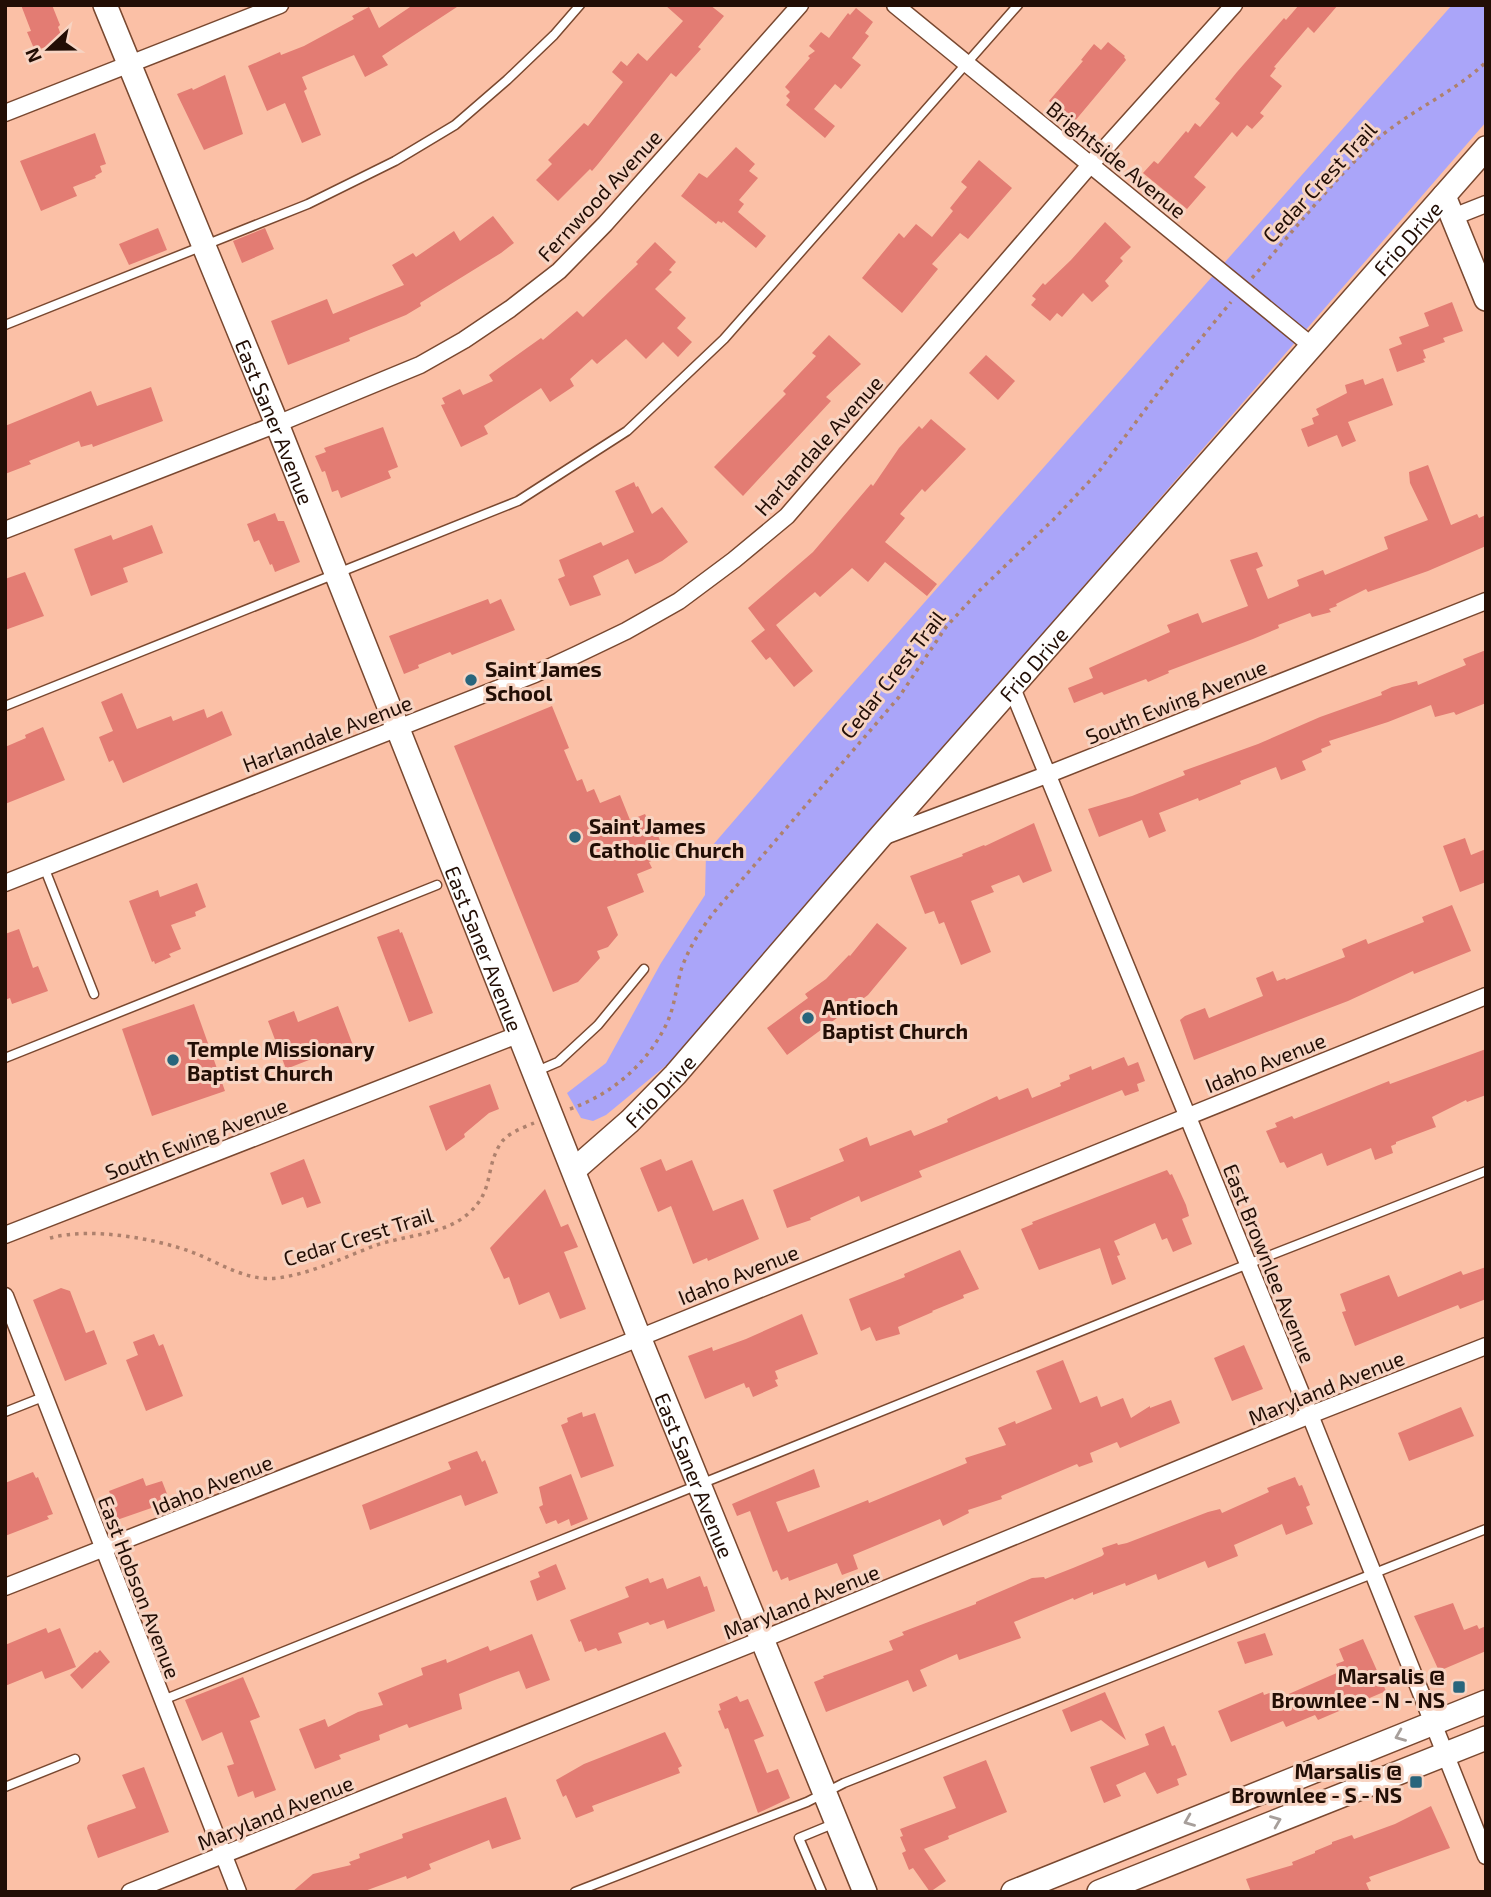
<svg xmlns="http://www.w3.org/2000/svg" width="1491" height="1897" viewBox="0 0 1491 1897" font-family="'Exo 2',sans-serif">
	<rect width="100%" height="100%" fill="#fbc0a6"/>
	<polygon fill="#aaa5f9" points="1452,5 1486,5 1486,122 674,1059 606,1115 593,1121 581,1118 567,1093 606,1063 661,963 705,895 706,853 818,723"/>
	<g fill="#e37c73">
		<polygon points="21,5 52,5 60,25 58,27 63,40 35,51 27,32 31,31"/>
		<polygon points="413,5 460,5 382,56 388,65 365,77 354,55 302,77 307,89 304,91 321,135 302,143 285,103 267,111 248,66 280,52 281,55 304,46 354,19 352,16 369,7 379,28"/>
		<polygon points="665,5 710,5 724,16 698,47 701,49 676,77 671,73 598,164 592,171 590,169 558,201 536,180 552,164 548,160 584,123 588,126 623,82 612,72 621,61 627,66 638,53 647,61 683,21"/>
		<polygon points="1299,5 1338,5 1314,33 1308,27 1274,67 1276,68 1270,76 1282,86 1260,113 1264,116 1252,129 1247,125 1237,137 1232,132 1194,177 1206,187 1187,209 1143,173 1154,161 1158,164 1186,131 1188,133 1195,123 1200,127 1220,103 1215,99 1237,72 1284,18 1286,20"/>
		<polygon points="856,8 873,22 865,33 869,36 852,58 861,65 841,89 835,84 814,109 835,126 825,138 786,105 790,100 786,96 790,92 785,87 810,58 808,56 815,51 809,46 821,32 829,38 848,13 850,15"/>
		<polygon points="1108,42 1125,56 1124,57 1126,60 1074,122 1049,101 1083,61 1081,60 1094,44 1101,50"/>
		<polygon points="225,75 243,134 204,150 177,94 192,88 193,90"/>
		<polygon points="95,133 106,164 100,166 102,172 95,176 96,178 73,187 77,196 41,211 20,161"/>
		<polygon points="736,147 755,164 749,171 758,178 739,200 744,204 738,212 766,236 756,248 723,221 722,223 718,221 716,224 681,196 699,173 707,178"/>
		<polygon points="979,160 1012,188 968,239 960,233 932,264 938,269 902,313 862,278 899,233 904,238 916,224 932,237 953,211 950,208 967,187 961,182"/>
		<polygon points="493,216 514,243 501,253 420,303 421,306 406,315 349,338 350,341 288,365 271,321 327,299 333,314 404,285 392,265 413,253 416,257 454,231 460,241"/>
		<polygon points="1105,222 1131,247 1120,258 1123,261 1105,281 1109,286 1092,302 1083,293 1062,317 1057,313 1050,321 1031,305 1036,299 1032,296 1043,283 1045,285 1071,260"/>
		<polygon points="158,228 167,250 129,265 119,244"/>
		<polygon points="265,228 274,249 242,263 233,241"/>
		<polygon points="655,242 676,262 669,270 672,272 655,289 686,318 677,328 692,342 678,357 663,342 646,359 626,339 597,364 592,359 570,379 574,386 550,402 541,388 484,426 488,434 461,447 441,405 445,404 442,398 460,389 463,395 493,381 489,375 541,338 543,340 577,311 583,317 638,264 636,262"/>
		<polygon points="1452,302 1463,331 1443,338 1445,342 1423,350 1426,358 1423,359 1425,362 1397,372 1389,349 1402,344 1399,337 1429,326 1424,313"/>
		<polygon points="829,335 861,364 826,397 831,401 743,496 714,467 786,394 783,391 816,356 812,353"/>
		<polygon points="986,355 1015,381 998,400 969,373"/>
		<polygon points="1383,378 1393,405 1348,422 1356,441 1342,447 1337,435 1308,447 1301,429 1314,424 1312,418 1319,415 1316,409 1347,393 1345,385 1363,379 1365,385"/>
		<polygon points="151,387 163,421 93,447 92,444 81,447 79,441 29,461 31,464 5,474 5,426 91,391 97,406"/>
		<polygon points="931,419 966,449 925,492 922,489 900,514 905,518 885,542 937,584 927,596 885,562 868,582 852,568 820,597 815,592 776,625 813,671 794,687 770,657 766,660 751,641 765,630 748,608 813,552 871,484 873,486 899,448 919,426 922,429"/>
		<polygon points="383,427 398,467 388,471 391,478 341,498 338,490 332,492 325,471 322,472 315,456 326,452 324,448"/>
		<polygon points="1428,465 1451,525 1477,514 1479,518 1486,515 1486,546 1428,571 1368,592 1366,589 1336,604 1337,606 1329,609 1331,612 1312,617 1310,613 1278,625 1279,628 1253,639 1168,671 1169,673 1148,682 1146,679 1104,695 1102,692 1074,703 1068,688 1093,678 1089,668 1170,632 1167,625 1198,613 1202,623 1248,606 1230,560 1257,552 1263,566 1256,569 1268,599 1299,586 1297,580 1323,570 1325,575 1388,549 1384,537 1428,520 1410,483 1409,472"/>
		<polygon points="634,482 636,487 638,486 652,514 662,507 688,542 662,561 635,574 628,559 593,576 601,595 570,606 558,579 565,576 559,560 601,542 603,546 634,532 615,491"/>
		<polygon points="275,513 278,521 284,521 300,562 275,572 272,564 270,565 259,540 254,542 247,524"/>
		<polygon points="152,525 163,553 123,568 128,582 91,596 74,549 111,535 113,540"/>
		<polygon points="25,572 44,616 5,630 5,579"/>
		<polygon points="488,599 490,604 501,599 515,630 452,655 450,652 418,665 419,668 404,674 389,636"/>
		<polygon points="1486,650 1486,703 1456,715 1454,712 1435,717 1431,705 1388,722 1329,741 1331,745 1321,749 1322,752 1302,761 1306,770 1281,780 1276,767 1240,781 1241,784 1199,801 1198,798 1159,813 1166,831 1149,838 1142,820 1099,837 1088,809 1132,796 1185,775 1183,771 1258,744 1320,717 1382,695 1381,692 1392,687 1417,681 1418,685 1466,665 1463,659"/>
		<polygon points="122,693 137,729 171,716 173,721 204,709 207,718 222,711 232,735 123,783 113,760 109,762 99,737 113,731 101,702"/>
		<polygon points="552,706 569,748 564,750 577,781 582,779 587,792 594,789 600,803 620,795 630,820 645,814 647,818 650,816 666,855 649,862 652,868 637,874 644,892 607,907 618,935 608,947 597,951 600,958 578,982 553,992 454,746"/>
		<polygon points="43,727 65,780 5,804 5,747 26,738 25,735"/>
		<polygon points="1034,823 1052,871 1023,883 1019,875 991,886 994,892 971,901 991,952 961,965 944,922 939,924 934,911 925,914 910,876 963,856 962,854 984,845 985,846"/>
		<polygon points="1465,838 1471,855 1486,849 1486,882 1460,892 1443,846"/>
		<polygon points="197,883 206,907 195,912 196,916 171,925 181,949 169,954 171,957 155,964 154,961 152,962 129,901 158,890 160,897"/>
		<polygon points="1452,905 1471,951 1414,974 1413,971 1348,1001 1194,1060 1180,1020 1185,1016 1205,1008 1209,1018 1263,996 1256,978 1273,971 1277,981 1285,978 1286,980 1345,957 1342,949 1366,939 1368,944 1424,922 1422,917"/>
		<polygon points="877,923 907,948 868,995 787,1055 767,1028 808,998 805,994 826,979 849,955 850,956"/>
		<polygon points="19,929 33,968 38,966 48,991 12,1004 10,998 5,1000 5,934"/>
		<polygon points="399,929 400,933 402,932 433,1013 409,1022 377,937"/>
		<polygon points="194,1004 225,1091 152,1116 122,1029"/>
		<polygon points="338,1006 354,1048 334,1056 332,1051 286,1069 268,1021 294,1011 298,1022"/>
		<polygon points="1486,1049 1486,1095 1467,1102 1466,1100 1432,1117 1436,1127 1396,1142 1396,1144 1391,1146 1393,1153 1375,1160 1371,1148 1327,1166 1322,1153 1287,1168 1284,1162 1280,1163 1266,1131 1277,1127 1275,1123 1292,1116 1294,1119 1389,1081 1390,1084"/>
		<polygon points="1124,1057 1128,1066 1138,1062 1145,1081 1137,1084 1139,1091 1125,1096 1122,1090 919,1171 922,1177 861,1202 859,1196 810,1218 811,1220 787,1228 773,1190 844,1161 839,1149 867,1137 870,1146 911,1130 914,1136 948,1122 947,1119 997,1096 999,1100 1028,1088 1032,1098 1061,1086 1060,1083 1070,1079 1069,1075 1091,1066 1092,1070"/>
		<polygon points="490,1084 499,1109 489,1113 464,1134 465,1137 446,1151 429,1106"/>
		<polygon points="304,1159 321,1203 307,1208 303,1197 282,1205 270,1173"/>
		<polygon points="661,1159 666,1171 692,1160 713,1211 743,1199 759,1239 708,1261 707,1258 693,1264 671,1206 658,1212 640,1168"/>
		<polygon points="1167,1170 1170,1175 1172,1174 1186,1205 1189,1216 1182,1219 1192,1244 1173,1252 1167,1238 1162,1240 1155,1223 1114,1241 1120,1255 1117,1256 1126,1279 1112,1285 1100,1248 1039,1270 1021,1229 1033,1224 1032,1222"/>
		<polygon points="545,1189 561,1227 568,1224 578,1247 564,1252 586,1309 560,1319 549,1292 519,1305 509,1277 504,1279 490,1248"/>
		<polygon points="960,1250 979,1289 963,1295 964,1298 932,1311 933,1312 898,1327 900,1334 876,1341 870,1327 861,1331 849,1299 905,1277 904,1274"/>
		<polygon points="1486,1267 1486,1299 1460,1309 1458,1305 1355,1346 1342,1312 1346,1311 1340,1294 1389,1275 1398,1297 1461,1271 1463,1275"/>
		<polygon points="61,1288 70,1291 86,1333 94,1330 107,1364 65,1381 33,1300"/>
		<polygon points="802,1314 818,1354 775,1371 778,1379 775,1380 778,1386 753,1397 749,1387 746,1388 744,1383 705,1399 688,1356 712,1347 713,1351 746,1339"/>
		<polygon points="154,1334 159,1346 163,1344 183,1396 146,1411 126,1360 138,1355 133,1342"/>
		<polygon points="1244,1345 1263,1389 1232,1401 1214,1358"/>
		<polygon points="1063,1360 1080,1403 1097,1396 1101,1407 1123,1398 1131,1418 1150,1406 1150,1408 1171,1400 1180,1423 1120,1448 1117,1442 1090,1453 1093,1462 1079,1467 1077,1464 1001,1496 1002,1499 968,1510 969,1513 943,1526 940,1519 853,1555 858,1569 842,1575 837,1563 789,1581 788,1577 781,1580 777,1570 773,1572 750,1511 737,1516 732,1504 814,1469 820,1487 776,1502 788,1532 868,1500 869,1503 903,1489 967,1463 965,1458 1006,1445 998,1428 1015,1421 1016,1424 1052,1409 1036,1371"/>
		<polygon points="1461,1407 1474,1436 1409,1461 1398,1433"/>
		<polygon points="582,1412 583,1417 595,1413 614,1466 581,1478 561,1425 568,1422 567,1418"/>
		<polygon points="477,1451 482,1462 485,1460 498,1493 465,1506 461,1495 370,1530 362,1505 451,1469 448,1462"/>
		<polygon points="33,1472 36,1478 38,1477 53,1514 47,1516 49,1519 5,1536 5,1483"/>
		<polygon points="571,1474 588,1519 571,1526 569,1519 558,1524 556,1520 546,1524 539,1507 543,1505 539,1487"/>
		<polygon points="1295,1477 1299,1486 1302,1485 1310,1505 1306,1507 1313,1524 1286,1535 1282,1524 1234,1545 1238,1556 1208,1568 1205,1561 1158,1580 1156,1574 1126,1586 1125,1583 1093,1595 1093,1592 1074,1600 1073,1598 1014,1622 1021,1638 959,1660 957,1654 920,1670 927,1686 913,1692 908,1680 826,1712 814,1682 824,1678 823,1676 893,1650 889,1641 904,1635 902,1632 976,1604 976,1602 1032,1578 1044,1577 1045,1579 1073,1568 1102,1556 1104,1554 1102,1548 1117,1543 1118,1545 1127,1543 1208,1512 1220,1509 1222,1513 1269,1492 1267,1488"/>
		<polygon points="143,1478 146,1486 162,1481 169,1499 159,1503 160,1505 114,1521 106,1501 112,1499 109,1491"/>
		<polygon points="556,1564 566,1589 537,1601 530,1581 540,1577 538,1572"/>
		<polygon points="700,1576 704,1587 707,1586 715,1611 667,1629 664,1620 650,1625 648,1622 618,1633 622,1643 598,1651 596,1648 585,1652 581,1641 579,1642 570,1620 629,1597 625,1587 648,1578 650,1583 663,1578 667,1589"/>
		<polygon points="1453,1603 1464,1630 1477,1625 1479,1629 1486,1626 1486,1651 1439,1671 1414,1616"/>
		<polygon points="46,1628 48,1633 60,1628 76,1667 45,1679 42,1671 5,1686 5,1645"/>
		<polygon points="1265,1633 1273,1655 1245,1664 1237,1642"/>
		<polygon points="532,1634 550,1680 526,1689 519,1671 492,1681 459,1694 462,1709 409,1728 407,1724 379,1735 380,1740 339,1755 341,1759 315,1769 299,1729 325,1719 328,1727 358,1712 383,1705 378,1693 423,1675 421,1668 446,1659 447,1663 488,1646 490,1651"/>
		<polygon points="1363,1639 1386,1691 1318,1720 1315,1715 1286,1727 1283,1721 1231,1742 1218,1711 1263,1692 1264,1695 1272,1692 1275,1700 1339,1672 1336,1664 1344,1661 1339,1649"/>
		<polygon points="100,1650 110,1662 82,1689 70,1675 95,1652 97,1653"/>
		<polygon points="243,1677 260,1717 250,1721 276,1790 255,1798 253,1791 238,1797 227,1766 234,1764 222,1732 202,1741 185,1700"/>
		<polygon points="1105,1692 1126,1740 1101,1720 1071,1732 1062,1710"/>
		<polygon points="737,1696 740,1702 748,1699 764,1736 754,1740 767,1773 778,1769 790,1798 758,1813 728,1728 725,1729 718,1711 721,1710 719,1704"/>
		<polygon points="1164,1726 1172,1746 1175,1745 1187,1775 1177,1779 1179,1785 1157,1794 1145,1772 1116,1785 1121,1796 1104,1803 1090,1767 1149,1745 1145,1734"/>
		<polygon points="665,1732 682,1766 678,1768 680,1773 592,1806 594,1811 576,1818 566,1795 563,1797 556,1780 584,1764"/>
		<polygon points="986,1760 1007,1812 948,1836 949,1839 924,1849 946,1881 930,1892 913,1868 909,1870 902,1853 906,1851 900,1837 903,1836 900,1829 956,1808 943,1777"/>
		<polygon points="144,1767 169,1832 98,1858 87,1828 88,1825 136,1808 122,1775"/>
		<polygon points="506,1797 521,1839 492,1849 489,1840 429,1864 431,1869 407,1879 406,1876 362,1892 292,1892 313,1874 351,1865 349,1862 360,1858 359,1854 403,1838 402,1834"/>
		<polygon points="1431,1806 1450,1848 1369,1877 1371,1881 1366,1883 1370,1892 1251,1892 1246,1879 1293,1865 1292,1862 1315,1853 1315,1851 1332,1844 1332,1842 1352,1835 1354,1839 1395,1824"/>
	</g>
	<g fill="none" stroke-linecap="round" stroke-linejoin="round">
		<g stroke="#794830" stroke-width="11">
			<g id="lane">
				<polyline points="5,325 308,204 395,161 455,125 507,80 554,35 580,5"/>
				<polyline points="5,706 518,501 627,431 724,339 1018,5"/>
				<polyline points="44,867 94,994"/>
				<polyline points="5,1058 437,885"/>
				<polyline points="537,1071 558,1062 598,1025 644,969"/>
				<polyline points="5,1412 43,1397"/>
				<polyline points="163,1700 1248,1264 1486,1171"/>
				<polyline points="5,1787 75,1759"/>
				<polyline points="575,1892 807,1802 844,1783 1486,1529"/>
				<polyline points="822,1892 799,1838 833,1824"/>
			</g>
		</g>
		<g stroke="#794830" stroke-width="19">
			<g id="street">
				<polyline points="895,5 1312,346"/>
				<polyline points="5,113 280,5"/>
				<polyline points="1453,217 1486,204"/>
				<polyline points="5,530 277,424 420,365 464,340 510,309 559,271 605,224 800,5"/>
				<polyline points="1012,688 1310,1415 1486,1856"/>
				<polyline points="882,837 1049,774 1486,601"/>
				<polyline points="5,883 535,674 576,655 626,631 679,601 734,560 787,516 1090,165 1234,5"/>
				<polyline points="5,1235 520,1034"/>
				<polyline points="5,1296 238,1892"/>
				<polyline points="5,1587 619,1346 1486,996"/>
				<polyline points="130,1892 761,1640 1310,1415 1486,1346"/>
			</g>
		</g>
		<g stroke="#794830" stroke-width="26">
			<g id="secondary">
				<path id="s1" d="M105,5L277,424L639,1337L865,1892"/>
				<polyline points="1444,196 1486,299"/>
				<path id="s2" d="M574,1170L630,1121L675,1075L880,837L1486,148"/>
				<polyline points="1013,1892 1486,1702"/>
				<polyline points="1099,1892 1486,1738"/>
			</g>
		</g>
		<g stroke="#ae816d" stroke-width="3.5" stroke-dasharray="3.5 5" stroke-linecap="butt">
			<path d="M1252,278C1294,231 1333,179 1380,137C1413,109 1455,92 1486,62"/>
			<path d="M570,1109C612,1094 646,1065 666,1025C675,1007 676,986 682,967C690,946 701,929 715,911L899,697L946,627L978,592L1055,518L1100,470L1175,370L1231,302"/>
			<path d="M50,1238C91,1227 153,1238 192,1252C220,1263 247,1282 278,1278C313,1273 342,1258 374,1246C404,1235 445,1235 469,1213C494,1190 485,1171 499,1146C505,1134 522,1128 534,1123"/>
		</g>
		<use href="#lane" stroke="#fff" stroke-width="8"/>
		<use href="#street" stroke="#fff" stroke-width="16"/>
		<use href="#secondary" stroke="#fff" stroke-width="23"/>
	</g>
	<defs><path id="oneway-chevron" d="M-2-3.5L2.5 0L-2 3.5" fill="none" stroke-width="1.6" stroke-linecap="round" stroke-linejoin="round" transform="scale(1.75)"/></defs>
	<g stroke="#a79f9b">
		<use href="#oneway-chevron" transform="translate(1400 1736) rotate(158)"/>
		<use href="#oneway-chevron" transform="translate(1189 1821) rotate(158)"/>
		<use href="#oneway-chevron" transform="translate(1276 1821) rotate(-22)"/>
	</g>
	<g fill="#28657c" stroke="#f7d4c3" stroke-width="2.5">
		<circle cx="471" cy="680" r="7"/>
		<circle cx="575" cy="837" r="7"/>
		<circle cx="808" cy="1018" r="7"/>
		<circle cx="173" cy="1060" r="7"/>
		<rect x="1452" y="1680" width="14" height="14" rx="3.5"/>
		<rect x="1409" y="1775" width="14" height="14" rx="3.5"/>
	</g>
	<g text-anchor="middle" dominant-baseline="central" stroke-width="6" stroke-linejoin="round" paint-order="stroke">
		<g font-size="21" fill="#220e05" stroke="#f7d4c3">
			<text transform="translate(1117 159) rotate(39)">Brightside Avenue</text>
			<text transform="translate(1319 182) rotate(-47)">Cedar Crest Trail</text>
			<text transform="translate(599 195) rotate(-47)">Fernwood Avenue</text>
			<text stroke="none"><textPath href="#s2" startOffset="1251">Frio Drive</textPath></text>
			<text stroke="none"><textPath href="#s1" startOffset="450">East Saner Avenue</textPath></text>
			<text transform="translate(818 445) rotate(-48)">Harlandale Avenue</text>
			<text stroke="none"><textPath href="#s2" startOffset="684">Frio Drive</textPath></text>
			<text transform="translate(892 674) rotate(-52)">Cedar Crest Trail</text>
			<text transform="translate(1176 701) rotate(-22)">South Ewing Avenue</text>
			<text transform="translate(327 733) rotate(-21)">Harlandale Avenue</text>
			<text stroke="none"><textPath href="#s1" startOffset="1017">East Saner Avenue</textPath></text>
			<text transform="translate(1265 1062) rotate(-22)">Idaho Avenue</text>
			<text stroke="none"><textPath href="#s2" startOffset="117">Frio Drive</textPath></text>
			<text transform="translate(196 1138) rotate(-21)">South Ewing Avenue</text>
			<text transform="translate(358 1236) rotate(-17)">Cedar Crest Trail</text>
			<text transform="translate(1270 1263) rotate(68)">East Brownlee Avenue</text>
			<text transform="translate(738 1274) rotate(-22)">Idaho Avenue</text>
			<text transform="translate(1326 1387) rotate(-22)">Maryland Avenue</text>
			<text stroke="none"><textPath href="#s1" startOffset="1584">East Saner Avenue</textPath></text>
			<text transform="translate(212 1484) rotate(-22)">Idaho Avenue</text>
			<text transform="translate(140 1587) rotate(69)">East Hobson Avenue</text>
			<text transform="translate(801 1601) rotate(-22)">Maryland Avenue</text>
			<text transform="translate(275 1812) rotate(-22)">Maryland Avenue</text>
		</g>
		<g font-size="21" font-weight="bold" fill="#220e05" stroke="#f7d4c3" text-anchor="start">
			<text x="485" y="668">Saint James<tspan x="485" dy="24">School</tspan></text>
			<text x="589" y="825">Saint James<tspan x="589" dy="24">Catholic Church</tspan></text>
			<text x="822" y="1006">Antioch<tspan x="822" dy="24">Baptist Church</tspan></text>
			<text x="187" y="1048">Temple Missionary<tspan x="187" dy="24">Baptist Church</tspan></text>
			<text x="1445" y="1675" text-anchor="end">Marsalis @<tspan x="1445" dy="24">Brownlee - N - NS</tspan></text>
			<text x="1402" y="1770" text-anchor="end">Marsalis @<tspan x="1402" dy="24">Brownlee - S - NS</tspan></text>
		</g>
	</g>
	<rect width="1491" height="1897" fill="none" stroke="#220e05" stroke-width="14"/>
	<g transform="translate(49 49) rotate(248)" stroke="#f7d4c3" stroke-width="5" paint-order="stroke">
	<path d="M0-5L12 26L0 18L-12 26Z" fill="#220e05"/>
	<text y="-10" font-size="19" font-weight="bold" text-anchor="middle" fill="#220e05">N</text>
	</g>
</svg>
